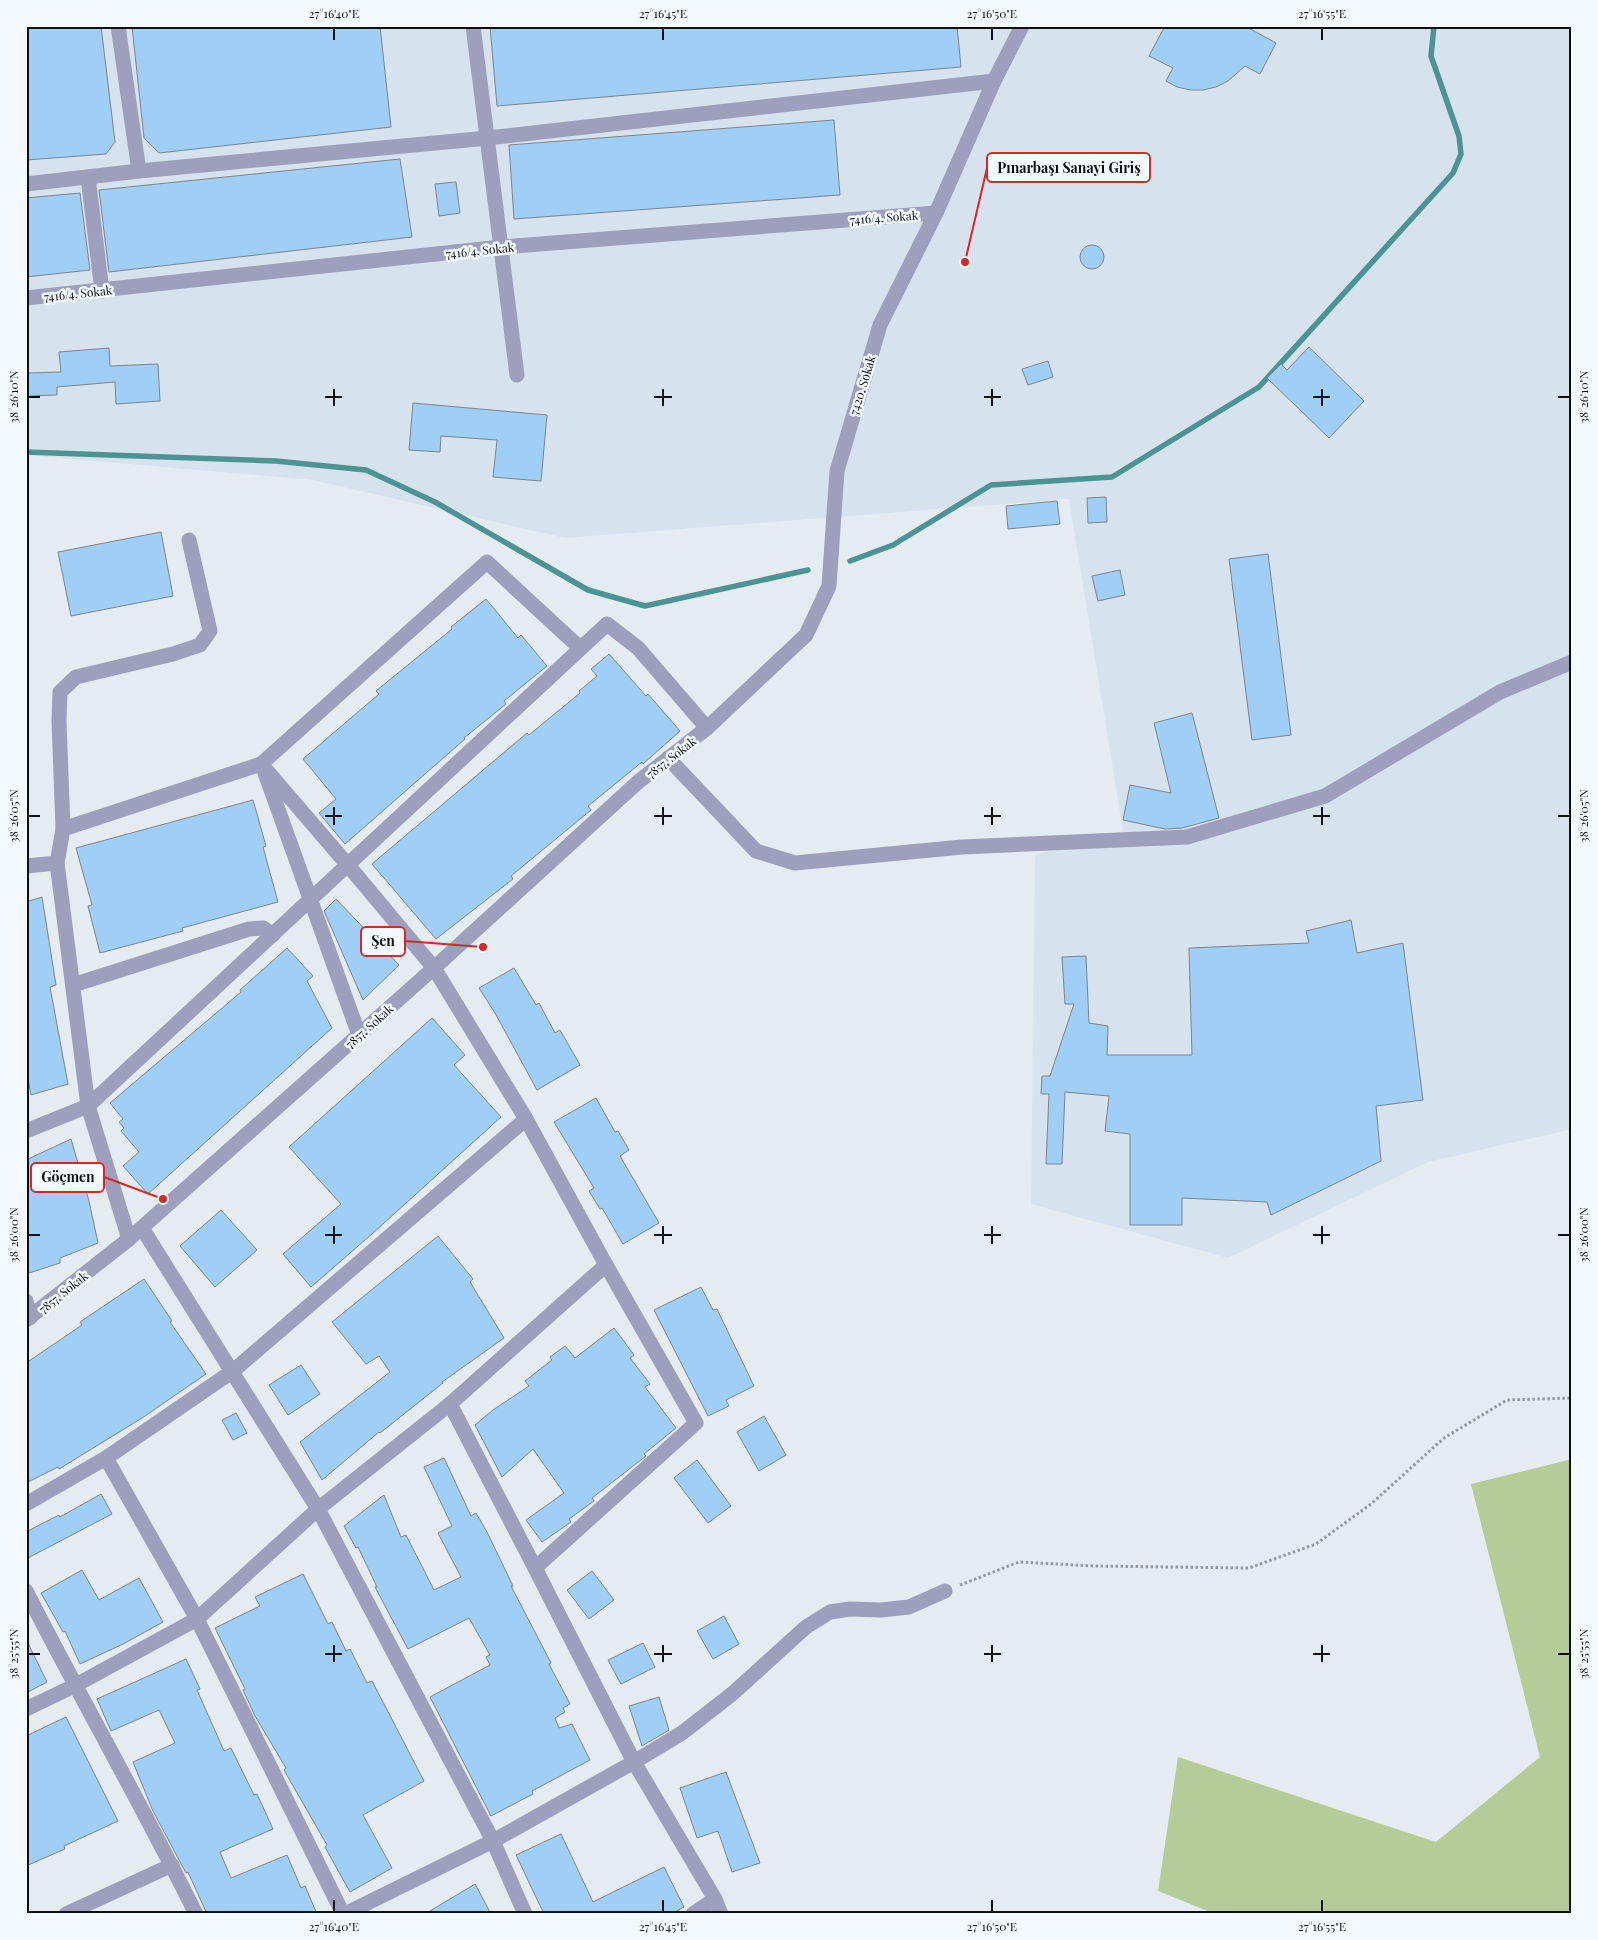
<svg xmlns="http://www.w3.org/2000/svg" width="1598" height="1940" viewBox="0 0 1598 1940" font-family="'Playfair Display',serif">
	<rect width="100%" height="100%" fill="#e5ecf1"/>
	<polygon fill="#d6e2ee" points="26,26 1572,26 1572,1129 1428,1162 1228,1258 1031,1204 1035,855 1123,831 1069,499 565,538 313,480 26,455"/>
	<polygon fill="#b5cb98" points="1572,1459 1572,1914 1215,1914 1158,1891 1178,1757 1436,1842 1540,1757 1471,1484"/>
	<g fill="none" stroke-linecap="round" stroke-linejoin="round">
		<g stroke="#4c9394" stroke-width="5.5">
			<polyline points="26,452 276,461 366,470 435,502 588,590 645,606 808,570"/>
			<polyline points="850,561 893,545 991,485 1112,477 1259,387 1453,173 1461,154 1459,136 1431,56 1434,26"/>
		</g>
	</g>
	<g fill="#9fcef7" stroke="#7f848a">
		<polygon points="26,26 101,26 115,142 106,154 26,160"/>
		<polygon points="132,26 380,26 391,127 159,153 144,138"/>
		<polygon points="490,26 957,26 961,67 497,106"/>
		<polygon points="1165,26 1245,26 1276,43 1260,74 1245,66 1228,81 1216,87 1203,90 1190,90 1177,87 1166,81 1173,68 1149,56"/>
		<polygon points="834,120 840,195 514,219 509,145"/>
		<polygon points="400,159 412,237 109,272 99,190"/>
		<polygon points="456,182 460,213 439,216 435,184"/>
		<polygon points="80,193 90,270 26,277 26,198"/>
		<circle cx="1092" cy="257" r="12"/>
		<polygon points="1309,347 1364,401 1329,438 1267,378 1281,364 1287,370"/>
		<polygon points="109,348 110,366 158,364 160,401 116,404 115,382 57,387 57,395 26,396 26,373 61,372 59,352"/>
		<polygon points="1048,361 1053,377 1028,385 1022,369"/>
		<polygon points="413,403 547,415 541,481 493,477 497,440 441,436 440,452 409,450"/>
		<polygon points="1106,497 1107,522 1088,523 1087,498"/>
		<polygon points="1057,501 1060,524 1008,529 1006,506"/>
		<polygon points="161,532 173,596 71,616 58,552"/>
		<polygon points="1268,554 1291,735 1252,740 1229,559"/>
		<polygon points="1120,570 1125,595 1098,601 1092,576"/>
		<polygon points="486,599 518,638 521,635 547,666 504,701 506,704 464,738 465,739 345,844 319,813 336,799 303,759 379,694 376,691 452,629 451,627"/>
		<polygon points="609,654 646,696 648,694 680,731 643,764 642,762 588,806 591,810 511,876 513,879 436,939 372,864 527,733 529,735 580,693 579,691 597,676 591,669"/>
		<polygon points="1192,713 1219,818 1182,828 1165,829 1123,820 1130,785 1171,793 1154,723"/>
		<polygon points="253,800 266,846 263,847 278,902 182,928 183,931 100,953 88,906 92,905 76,848"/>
		<polygon points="42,897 56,985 50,987 68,1084 31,1095 26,1068 26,902"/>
		<polygon points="336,899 399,965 363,1000 324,911"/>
		<polygon points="1351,920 1357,953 1403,943 1423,1100 1376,1106 1381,1161 1271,1215 1267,1202 1182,1198 1182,1225 1130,1225 1130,1134 1105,1131 1109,1096 1065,1092 1062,1164 1046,1164 1049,1094 1041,1094 1042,1076 1050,1076 1074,1004 1065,1004 1062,957 1086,956 1089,1023 1108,1026 1107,1055 1192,1055 1189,948 1309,943 1306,931"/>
		<polygon points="287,948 313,976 307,981 332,1028 148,1194 123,1166 139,1152 121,1131 124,1128 119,1122 123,1119 110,1103 241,992 240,990"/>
		<polygon points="514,968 536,1005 539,1003 555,1033 560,1030 580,1065 537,1090 495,1013 479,988"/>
		<polygon points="432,1018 465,1055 454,1065 501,1117 373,1233 311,1287 283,1254 341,1204 289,1147"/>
		<polygon points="596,1098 615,1132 618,1131 629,1150 620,1156 659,1223 623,1244 602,1208 600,1209 589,1191 594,1188 554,1122"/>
		<polygon points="71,1139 89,1201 98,1243 60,1258 60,1263 26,1274 26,1160"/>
		<polygon points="221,1210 257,1250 215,1287 180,1246"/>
		<polygon points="438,1236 473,1279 470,1282 504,1338 442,1382 443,1383 380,1433 379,1432 322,1480 300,1442 390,1372 379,1356 366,1364 332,1322"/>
		<polygon points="144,1279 172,1321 170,1322 206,1374 142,1418 59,1469 58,1467 26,1483 26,1363 82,1325 80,1322"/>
		<polygon points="701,1287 713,1310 717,1309 754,1386 726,1400 729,1406 708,1416 654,1310"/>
		<polygon points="614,1328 634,1355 630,1358 650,1384 645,1387 676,1428 644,1454 646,1456 592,1498 594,1501 569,1519 571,1522 542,1542 526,1520 564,1493 533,1449 502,1477 475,1425 493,1410 529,1386 525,1381 552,1360 550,1357 565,1346 575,1358"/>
		<polygon points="301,1365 320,1394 288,1415 269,1385"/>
		<polygon points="236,1413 247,1433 233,1440 222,1420"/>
		<polygon points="764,1416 786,1455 759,1471 737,1432"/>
		<polygon points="444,1458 471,1516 476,1513 487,1532 513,1586 511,1586 551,1663 549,1664 570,1704 563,1708 565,1712 555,1718 559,1728 572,1724 590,1760 532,1791 533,1794 491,1816 430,1697 490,1665 486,1657 490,1655 469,1618 408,1649 375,1587 377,1587 358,1547 356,1548 344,1526 384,1495 401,1537 406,1535 434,1590 461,1577 438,1533 452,1526 424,1467"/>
		<polygon points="697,1460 731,1506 708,1523 674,1478"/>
		<polygon points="101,1494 112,1514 26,1559 26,1532 59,1515 60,1517"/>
		<polygon points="82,1570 99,1600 139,1578 163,1622 123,1644 80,1664 65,1631 63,1632 41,1593"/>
		<polygon points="592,1571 614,1600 589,1619 567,1590"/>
		<polygon points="303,1574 328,1624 332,1622 346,1651 350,1649 367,1683 372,1681 424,1781 363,1815 392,1868 350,1892 325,1847 327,1845 284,1770 286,1768 255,1716 243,1690 245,1689 215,1628 260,1606 255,1597"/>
		<polygon points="724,1616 739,1644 713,1659 697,1631"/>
		<polygon points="26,1639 47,1682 26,1693"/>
		<polygon points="643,1643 655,1667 621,1684 608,1660"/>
		<polygon points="186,1659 200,1689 197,1690 224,1751 231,1748 254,1795 257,1794 273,1829 220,1852 231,1878 287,1855 301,1888 305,1886 317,1914 207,1914 188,1872 186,1873 153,1811 133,1762 175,1743 159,1710 111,1731 97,1699"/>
		<polygon points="659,1697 669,1730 642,1746 629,1706"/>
		<polygon points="66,1717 118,1821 64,1846 65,1849 26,1866 26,1736"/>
		<polygon points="726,1772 760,1863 732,1872 718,1831 697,1838 680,1788"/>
		<polygon points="561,1834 593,1902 664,1867 684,1907 671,1914 544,1914 516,1855"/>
		<polygon points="475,1884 491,1914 425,1914"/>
	</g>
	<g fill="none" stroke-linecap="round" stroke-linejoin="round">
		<polyline stroke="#94999d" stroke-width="3" stroke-dasharray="2.5 2.5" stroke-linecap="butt" points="960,1585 1019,1562 1094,1566 1249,1568 1316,1544 1371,1504 1444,1438 1507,1400 1572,1398"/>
		<g stroke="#9e9fbd" stroke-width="15">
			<polyline points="118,26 139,171"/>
			<polyline points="473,26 517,375"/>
			<polyline points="88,177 102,291"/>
			<polyline points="26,184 139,171 488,138 994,81"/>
			<polyline points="26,298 501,247 936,213"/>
			<polyline points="668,758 756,851 795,863 962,847 1187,837 1325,796 1500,692 1572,662"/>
			<polyline points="261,764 347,864 434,968 526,1119 606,1265 696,1423 535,1568 634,1762 493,1841 345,1914"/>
			<polyline points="265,773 359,1035"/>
			<polyline points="63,829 59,721 60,692 76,677 173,654 200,645 210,631 189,540"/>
			<polyline points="26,866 57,863"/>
			<polyline points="73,985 249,929 263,928 273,935"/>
			<polyline points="26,1131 88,1106 607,624 638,648 707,728"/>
			<polyline points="142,1228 318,1509 493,1841 525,1914"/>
			<polyline points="129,1239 88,1106 57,863 63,829 261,764 487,562 580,648"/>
			<polyline points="26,1301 30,1318"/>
			<polyline points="26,1320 129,1239 434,968 638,782 707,728 806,635 829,586 837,471 880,325 936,213 994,81 1022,26"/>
			<polyline points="450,1404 535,1568"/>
			<polyline points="106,1458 197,1619 343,1914"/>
			<polyline points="26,1504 106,1458 233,1371 526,1119"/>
			<path d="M26,1591C81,1699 142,1805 196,1914"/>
			<polyline points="26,1709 74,1686 197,1619 318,1509 450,1404 606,1265"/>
			<polyline points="66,1914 172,1865"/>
			<polyline points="693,1914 715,1899"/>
			<polyline points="721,1914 715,1899 634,1762 682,1733 732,1694 806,1627 830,1612 850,1609 881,1610 909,1607 945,1591"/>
		</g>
	</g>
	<path fill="none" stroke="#0d0f11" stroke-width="2" d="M334,28V40M663,28V40M992,28V40M1322,28V40M334,389V406M663,389V406M992,389V406M1322,389V406M28,397H40M325,397H342M654,397H672M984,397H1001M1313,397H1330M1558,397H1570M334,807V825M663,807V825M992,807V825M1322,807V825M28,816H40M325,816H342M654,816H672M984,816H1001M1313,816H1330M1558,816H1570M334,1226V1244M663,1226V1244M992,1226V1244M1322,1226V1244M28,1235H40M325,1235H342M654,1235H672M984,1235H1001M1313,1235H1330M1558,1235H1570M334,1645V1662M663,1645V1662M992,1645V1662M1322,1645V1662M28,1654H40M325,1654H342M654,1654H672M984,1654H1001M1313,1654H1330M1558,1654H1570M334,1900V1912M663,1900V1912M992,1900V1912M1322,1900V1912"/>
	<g text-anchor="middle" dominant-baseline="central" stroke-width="5" stroke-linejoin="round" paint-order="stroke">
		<g font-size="12" fill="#0d0f11" stroke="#f3f9ff">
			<text transform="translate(884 217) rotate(-4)">7416/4. Sokak</text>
			<text transform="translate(480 250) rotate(-6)">7416/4. Sokak</text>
			<text transform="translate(78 293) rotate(-6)">7416/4. Sokak</text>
			<text transform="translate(862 385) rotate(-73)">7420. Sokak</text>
			<text transform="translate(671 757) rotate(-38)">7857. Sokak</text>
			<text transform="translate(369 1026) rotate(-42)">7857. Sokak</text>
			<text transform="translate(63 1292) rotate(-39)">7857. Sokak</text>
		</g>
	</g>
	<path fill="none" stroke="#d62828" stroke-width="2" d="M965 262L987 168M483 947L405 941M163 1199L104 1177"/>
	<g fill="#d62828" stroke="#f3f9ff" stroke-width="2">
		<circle cx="965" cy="262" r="5"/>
		<circle cx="483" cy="947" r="5"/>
		<circle cx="163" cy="1199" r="5"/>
	</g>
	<g fill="#f3f9ff" stroke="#d62828" stroke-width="2">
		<rect x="987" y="153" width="163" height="29" rx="5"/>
		<rect x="361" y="927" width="44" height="29" rx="5"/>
		<rect x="31" y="1163" width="73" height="29" rx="5"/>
	</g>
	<g font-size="14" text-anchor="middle" font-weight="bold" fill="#0d0f11">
		<text x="1069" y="173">Pınarbaşı Sanayi Giriş</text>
		<text x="383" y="946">Şen</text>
		<text x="68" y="1182">Göçmen</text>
	</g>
	<rect width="1598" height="1940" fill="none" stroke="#f3f9ff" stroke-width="55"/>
	<rect x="28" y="28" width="1542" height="1884" fill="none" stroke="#0d0f11" stroke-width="2"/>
	<g font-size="12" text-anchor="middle" fill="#0d0f11">
		<text x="334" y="18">27°16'40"E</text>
		<text x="663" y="18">27°16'45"E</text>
		<text x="992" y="18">27°16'50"E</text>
		<text x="1322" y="18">27°16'55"E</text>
		<text transform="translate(14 397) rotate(-90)" y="4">38°26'10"N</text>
		<text transform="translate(1584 397) rotate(-90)" y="4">38°26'10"N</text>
		<text transform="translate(14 816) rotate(-90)" y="4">38°26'05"N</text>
		<text transform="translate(1584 816) rotate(-90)" y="4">38°26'05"N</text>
		<text transform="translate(14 1235) rotate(-90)" y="4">38°26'00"N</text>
		<text transform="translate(1584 1235) rotate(-90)" y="4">38°26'00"N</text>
		<text transform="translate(14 1654) rotate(-90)" y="4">38°25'55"N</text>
		<text transform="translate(1584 1654) rotate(-90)" y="4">38°25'55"N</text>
		<text x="334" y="1931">27°16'40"E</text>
		<text x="663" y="1931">27°16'45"E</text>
		<text x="992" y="1931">27°16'50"E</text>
		<text x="1322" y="1931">27°16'55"E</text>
	</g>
</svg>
